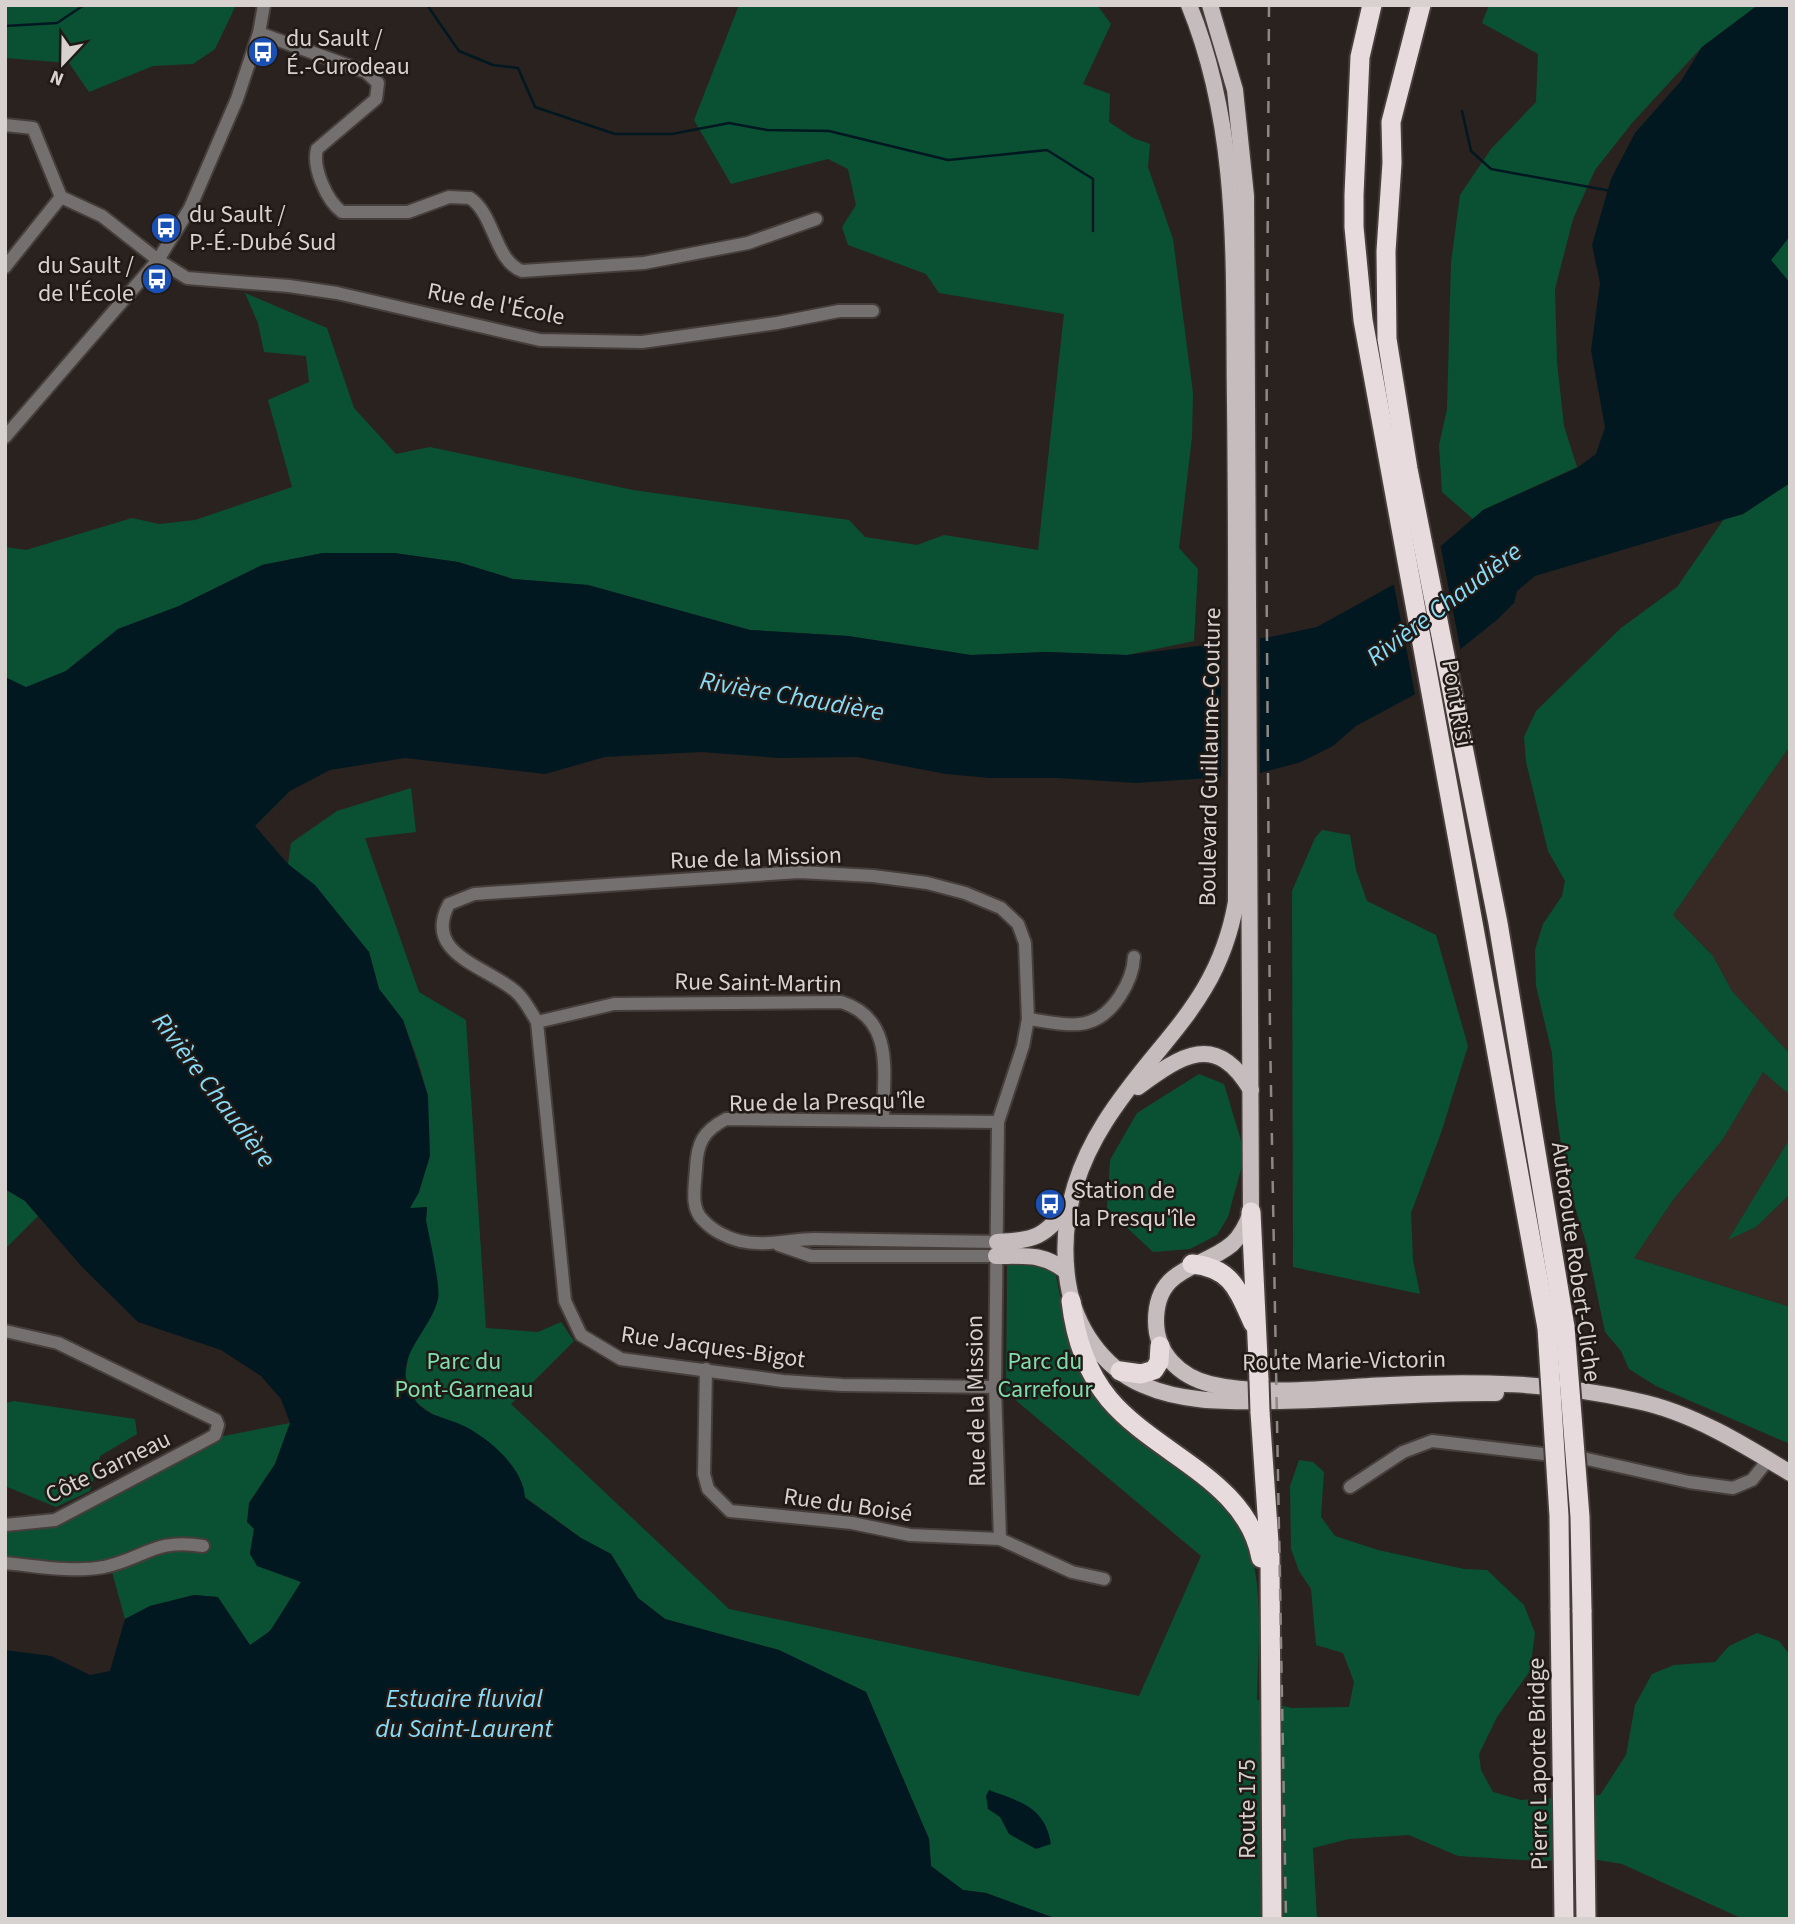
<svg xmlns="http://www.w3.org/2000/svg" width="1795" height="1924" viewBox="0 0 1795 1924" font-family="'Source Sans 3',sans-serif">
	<rect width="100%" height="100%" fill="#2a221f"/>
	<g fill="#372923">
		<polygon points="1790,746 1790,1054 1732,991 1713,956 1673,915"/>
		<polygon points="1763,1071 1790,1095 1790,1138 1729,1239 1756,1227 1790,1194 1790,1307 1634,1258 1673,1200 1723,1139"/>
	</g>
	<g fill="#0a5134">
		<polygon points="5,5 236,5 215,49 193,64 153,66 89,92 69,63 5,58"/>
		<polygon points="739,5 1097,5 1111,24 1083,84 1110,94 1109,122 1133,138 1150,144 1148,167 1173,239 1193,393 1192,437 1179,548 1198,569 1194,641 1127,655 1047,652 971,655 848,636 750,630 588,585 513,579 458,562 394,553 323,553 262,565 179,606 118,629 66,671 25,688 5,677 5,547 26,550 132,518 159,524 195,520 292,487 268,400 309,382 306,356 264,352 258,323 245,293 327,328 354,408 396,454 430,447 633,490 849,520 865,537 917,545 944,535 1038,550 1064,314 939,293 926,274 848,245 842,227 856,205 848,169 828,159 731,184 694,120"/>
		<polygon points="1489,5 1758,5 1702,47 1632,123 1595,170 1573,219 1555,289 1557,362 1564,426 1577,467 1483,510 1474,520 1442,492 1439,445 1447,409 1451,263 1460,195 1491,149 1536,102 1538,54 1482,23"/>
		<polygon points="1790,236 1790,283 1771,260"/>
		<polygon points="1790,483 1790,746 1673,915 1713,956 1732,991 1790,1054 1790,1095 1763,1072 1723,1139 1673,1200 1634,1258 1790,1307 1790,1444 1656,1386 1629,1369 1621,1351 1605,1332 1587,1246 1565,1174 1555,1101 1552,1053 1536,986 1535,950 1543,924 1562,896 1565,881 1548,851 1526,762 1524,737 1536,711 1621,628 1677,587 1724,519 1743,514"/>
		<path d="M411,788L416,832L365,838L419,992L466,1020L486,1328L538,1332L561,1322L574,1341L511,1404L729,1609L1139,1696L1201,1556L1006,1392L1007,1265C1025,1254 1039,1262 1055,1271L1067,1331L1079,1359C1119,1398 1235,1497 1249,1545C1264,1594 1258,1649 1257,1700L1292,1708L1349,1707L1354,1682L1343,1653L1316,1645L1311,1589L1299,1571L1291,1549L1290,1486L1299,1460L1313,1462L1324,1472L1321,1517L1335,1536L1378,1550L1464,1569L1487,1570L1524,1605L1535,1633L1530,1671L1497,1717L1479,1754L1481,1770L1493,1792L1521,1800L1600,1795L1626,1755L1635,1705L1652,1674L1674,1665L1715,1662L1729,1646L1757,1633L1779,1641L1790,1655V1919H1743L1622,1864L1592,1859L1540,1861L1458,1856L1409,1835L1349,1839L1313,1848L1317,1919H1057L986,1893L963,1890L931,1866L929,1839L866,1692L779,1650L665,1619L638,1598L611,1554L581,1538L525,1497L466,1427L432,1414L417,1403L404,1381L409,1354L418,1338L427,1207L409,1209L419,1192L428,1096L418,1061L403,1020L379,989L369,952L288,864L291,843L337,811Z"/>
		<polygon points="1322,830 1350,835 1356,870 1367,901 1436,935 1468,1046 1441,1133 1411,1213 1413,1260 1420,1294 1293,1267 1292,891 1315,838"/>
		<polygon points="1199,1074 1224,1084 1245,1154 1228,1217 1217,1235 1190,1249 1153,1252 1107,1209 1110,1160 1137,1113"/>
		<polygon points="1790,1138 1790,1194 1756,1227 1728,1240"/>
		<polygon points="5,1189 25,1201 38,1216 5,1249"/>
		<polygon points="14,1401 135,1419 137,1434 100,1456 90,1491 56,1507 5,1486 5,1403"/>
		<path d="M290,1423L275,1464L249,1503L254,1529L250,1554L301,1582C288,1605 276,1633 250,1645L217,1597L194,1595L150,1606L125,1619L110,1565L5,1563V1525L55,1520L208,1439Z"/>
	</g>
	<g fill="#011820">
		<path d="M1758,5H1790V236L1771,260L1790,283V483L1743,514L1535,576L1517,591L1514,603L1498,619L1457,652L1423,690L1356,726L1333,746L1301,762L1253,775L1136,783L1058,778H990L946,774L857,757L779,758L701,752L605,757L545,774L405,758L330,770L290,791L255,826L288,864L315,885L369,952L379,989L403,1020L428,1096L430,1156L419,1192L410,1208L427,1207L426,1220C429,1236 441,1287 438,1299C429,1336 387,1359 415,1400C426,1417 450,1418 466,1427C491,1440 524,1469 525,1498L581,1538L611,1554L638,1598L665,1619L779,1650L866,1692L929,1839L931,1866L963,1890L986,1893L1057,1919H5V1650L51,1656L90,1675L110,1671L125,1619L150,1606L194,1595L218,1597L250,1645L270,1631L301,1582L257,1566L250,1554L254,1529L247,1522L249,1503L275,1464L290,1423L281,1399L261,1376L221,1350L138,1322L82,1267L25,1201L5,1189V677L26,687L66,671L118,629L179,606L262,565L323,553H394L458,562L513,579L588,585L750,630L848,636L971,655L1047,652L1127,655L1270,637L1317,627L1400,581L1483,510L1577,468L1596,454L1605,427L1591,350L1600,283L1592,245L1611,179L1635,133L1681,81L1702,47Z"/>
		<path d="M989,1790C1021,1802 1045,1807 1051,1844L1036,1849L1009,1834L1000,1817L988,1809L986,1796Z"/>
	</g>
	<g fill="#2a221f">
		<polygon points="1440,543 1461,653 1445,674 1416,699 1393,580"/>
		<polygon points="1260,634 1260,777 1221,781 1221,640"/>
	</g>
	<g fill="none" stroke-linecap="round" stroke-linejoin="round">
		<g stroke="#011820" stroke-width="2.5">
			<polyline points="427,5 459,51 493,65 518,68 535,107 615,134 672,134 729,123 767,130 829,131 948,160 1047,150 1093,179 1093,231"/>
			<polyline points="5,26 57,23 84,5"/>
			<polyline points="1462,111 1471,151 1491,169 1611,191"/>
		</g>
		<g stroke="#463e3b" stroke-width="16">
			<g id="minor">
				<path d="M259,33L366,72L378,83L376,99L317,149C312,168 327,201 342,212H408L449,197L470,198C495,215 494,260 522,271L644,263L748,243L816,219"/>
				<polyline points="5,125 33,128 61,197 102,216 158,260 187,278 289,286 337,293 540,340 642,342 777,323 839,311 873,311"/>
				<polyline points="5,267 61,197"/>
				<polyline points="5,437 158,260 190,208 237,99 259,33 264,5"/>
				<path d="M1028,1019C1046,1021 1072,1028 1089,1022C1113,1015 1133,981 1134,957"/>
				<path d="M537,1022L614,1004L841,1002C896,1019 883,1075 883,1121"/>
				<path d="M997,1242C936,1241 875,1240 815,1239C790,1239 766,1247 740,1241C727,1238 712,1230 703,1220C690,1208 695,1186 696,1169C697,1143 703,1131 726,1119L998,1122"/>
				<polyline points="779,1245 811,1256 996,1256"/>
				<polyline points="5,1331 58,1343 216,1420 218,1425 215,1435 208,1439 55,1520 5,1525"/>
				<polyline points="706,1369 704,1474 708,1489 730,1511 852,1523 910,1535 1000,1539 1072,1572 1104,1579"/>
				<path d="M995,1387L842,1385L783,1381L621,1359L581,1335L565,1301L537,1022C531,1012 524,998 515,991C486,966 422,954 449,904L474,894L799,872L873,876L927,883L965,893L1001,908L1018,924L1025,943L1028,1019L1023,1046L998,1122L995,1387L1000,1539"/>
				<polyline points="1350,1487 1403,1452 1432,1441 1587,1459 1689,1482 1733,1488 1752,1480 1768,1460"/>
				<path d="M5,1563C37,1566 72,1573 104,1567C146,1558 154,1538 203,1546"/>
			</g>
		</g>
		<g stroke="#463e3b" stroke-width="19">
			<g id="major">
				<path d="M1189,5C1241,132 1233,269 1235,403C1237,569 1236,736 1236,902C1218,1005 1156,1041 1105,1122C1074,1171 1059,1225 1068,1283C1075,1327 1102,1367 1143,1385C1186,1404 1233,1401 1279,1401C1351,1400 1423,1392 1496,1393"/>
				<path d="M1210,5L1235,90L1246,196L1251,1212C1247,1224 1242,1235 1232,1244C1201,1270 1156,1266 1156,1321C1156,1353 1179,1376 1210,1384C1264,1397 1334,1387 1389,1385C1473,1381 1555,1382 1637,1401C1691,1412 1743,1444 1790,1473"/>
				<path d="M1138,1087C1182,1055 1216,1031 1251,1090"/>
				<path d="M997,1242C1035,1240 1044,1238 1068,1206"/>
				<path d="M996,1256C1026,1256 1042,1253 1066,1271"/>
			</g>
		</g>
		<g stroke="#463e3b" stroke-width="23">
			<g id="highway">
				<polyline points="1372,5 1360,57 1354,195 1354,227 1363,320 1547,1328"/>
				<polyline points="1421,5 1391,122 1392,163 1386,251 1387,339 1408,469 1498,923 1565,1327"/>
				<polyline points="1251,1212 1259,1380"/>
				<path d="M1192,1264C1232,1268 1238,1290 1253,1323"/>
				<path d="M1071,1301C1075,1336 1086,1371 1109,1399C1156,1455 1247,1480 1261,1558"/>
				<polyline points="1120,1371 1141,1374 1154,1370 1159,1362 1160,1346"/>
				<polyline points="1260,1412 1270,1557 1272,1919"/>
				<polyline points="1560,1608 1564,1919"/>
				<polyline points="1582,1610 1586,1919"/>
			</g>
		</g>
		<use href="#minor" stroke="#747070" stroke-width="12"/>
		<use href="#major" stroke="#c6bcbe" stroke-width="16"/>
		<use href="#highway" stroke="#e7dbdd" stroke-width="19"/>
		<polyline stroke="#8e8785" stroke-width="2.5" stroke-dasharray="12 12" stroke-linecap="butt" points="1269,5 1266,511 1270,1033 1286,1919"/>
		<g stroke="#463e3b" stroke-width="23" stroke-linecap="butt">
			<g id="highway-bridge">
				<polyline points="1565,1327 1580,1517 1582,1610"/>
				<polyline points="1547,1328 1559,1516 1560,1608"/>
				<polyline points="1259,1380 1260,1412"/>
			</g>
		</g>
		<use href="#highway-bridge" stroke="#e7dbdd" stroke-width="19"/>
	</g>
	<defs>
		<g id="bus-disc" transform="scale(1.575)"><circle r="9.5" fill="#1a4fb4" stroke="#201915"/><path d="M-5-6H5V4H4V6H2V4H-2V6H-4V4H-5ZM-3.5-4V0h7V-4ZM-3.5 1.2v1.5H-2V1.2ZM2 1.2v1.5H3.5V1.2Z" fill="#fff"/></g>
	</defs>
	<g fill-rule="evenodd">
		<use href="#bus-disc" x="263" y="52"/>
		<use href="#bus-disc" x="166" y="228"/>
		<use href="#bus-disc" x="157" y="279"/>
		<use href="#bus-disc" x="1050" y="1204"/>
	</g>
	<g text-anchor="middle" dominant-baseline="central" stroke-width="5" stroke-linejoin="round" paint-order="stroke">
		<g font-size="24" fill="#d7d1cf" stroke="#201915" text-anchor="start">
			<text x="286" y="38">du Sault /<tspan x="286" dy="28">É.-Curodeau</tspan></text>
			<text x="189" y="214">du Sault /<tspan x="189" dy="28">P.-É.-Dubé Sud</tspan></text>
			<text x="134" y="265" text-anchor="end">du Sault /<tspan x="134" dy="28">de l'École</tspan></text>
			<text x="1073" y="1190">Station de<tspan x="1073" dy="28">la Presqu'île</tspan></text>
		</g>
		<g font-size="24" fill="#d7d1cf" stroke="#201915">
			<text transform="translate(496 304) rotate(11)">Rue de l'École</text>
			<text transform="translate(1457 703) rotate(80)">Pont Risi</text>
			<text transform="translate(1210 757) rotate(-89)">Boulevard Guillaume-Couture</text>
			<text transform="translate(756 858) rotate(-2)">Rue de la Mission</text>
			<text transform="translate(758 983) rotate(1)">Rue Saint-Martin</text>
			<text transform="translate(827 1102) rotate(-1)">Rue de la Presqu'île</text>
			<text transform="translate(1576 1262) rotate(82)">Autoroute Robert-Cliche</text>
			<text transform="translate(713 1347) rotate(8)">Rue Jacques-Bigot</text>
			<text transform="translate(1344 1361) rotate(-1)">Route Marie-Victorin</text>
			<text transform="translate(976 1401) rotate(-91)">Rue de la Mission</text>
			<text transform="translate(108 1467) rotate(-26)">Côte Garneau</text>
			<text transform="translate(848 1505) rotate(8)">Rue du Boisé</text>
			<text transform="translate(1538 1764) rotate(-91)">Pierre Laporte Bridge</text>
			<text transform="translate(1247 1809) rotate(-90)">Route 175</text>
		</g>
		<g font-size="24" fill="#80dfae" stroke="#201915">
			<text x="464" y="1361">Parc du<tspan x="464" dy="28">Pont-Garneau</tspan></text>
			<text x="1045" y="1361">Parc du<tspan x="1045" dy="28">Carrefour</tspan></text>
		</g>
		<g font-size="26" font-style="italic" fill="#86dcf9" stroke="#201915">
			<text transform="translate(1444 604) rotate(-37)">Rivière Chaudière</text>
			<text transform="translate(792 696) rotate(10)">Rivière Chaudière</text>
			<text transform="translate(214 1090) rotate(53)">Rivière Chaudière</text>
			<text x="464" y="1698">Estuaire fluvial<tspan x="464" dy="30">du Saint-Laurent</tspan></text>
		</g>
	</g>
	<rect width="1795" height="1924" fill="none" stroke="#d7d1cf" stroke-width="14"/>
	<g transform="translate(63 63) rotate(202)" stroke="#201915" stroke-width="5" paint-order="stroke">
	<path d="M0-5L12 26L0 18L-12 26Z" fill="#d7d1cf"/>
	<text y="-10" font-size="19" font-weight="bold" text-anchor="middle" fill="#d7d1cf">N</text>
	</g>
</svg>
